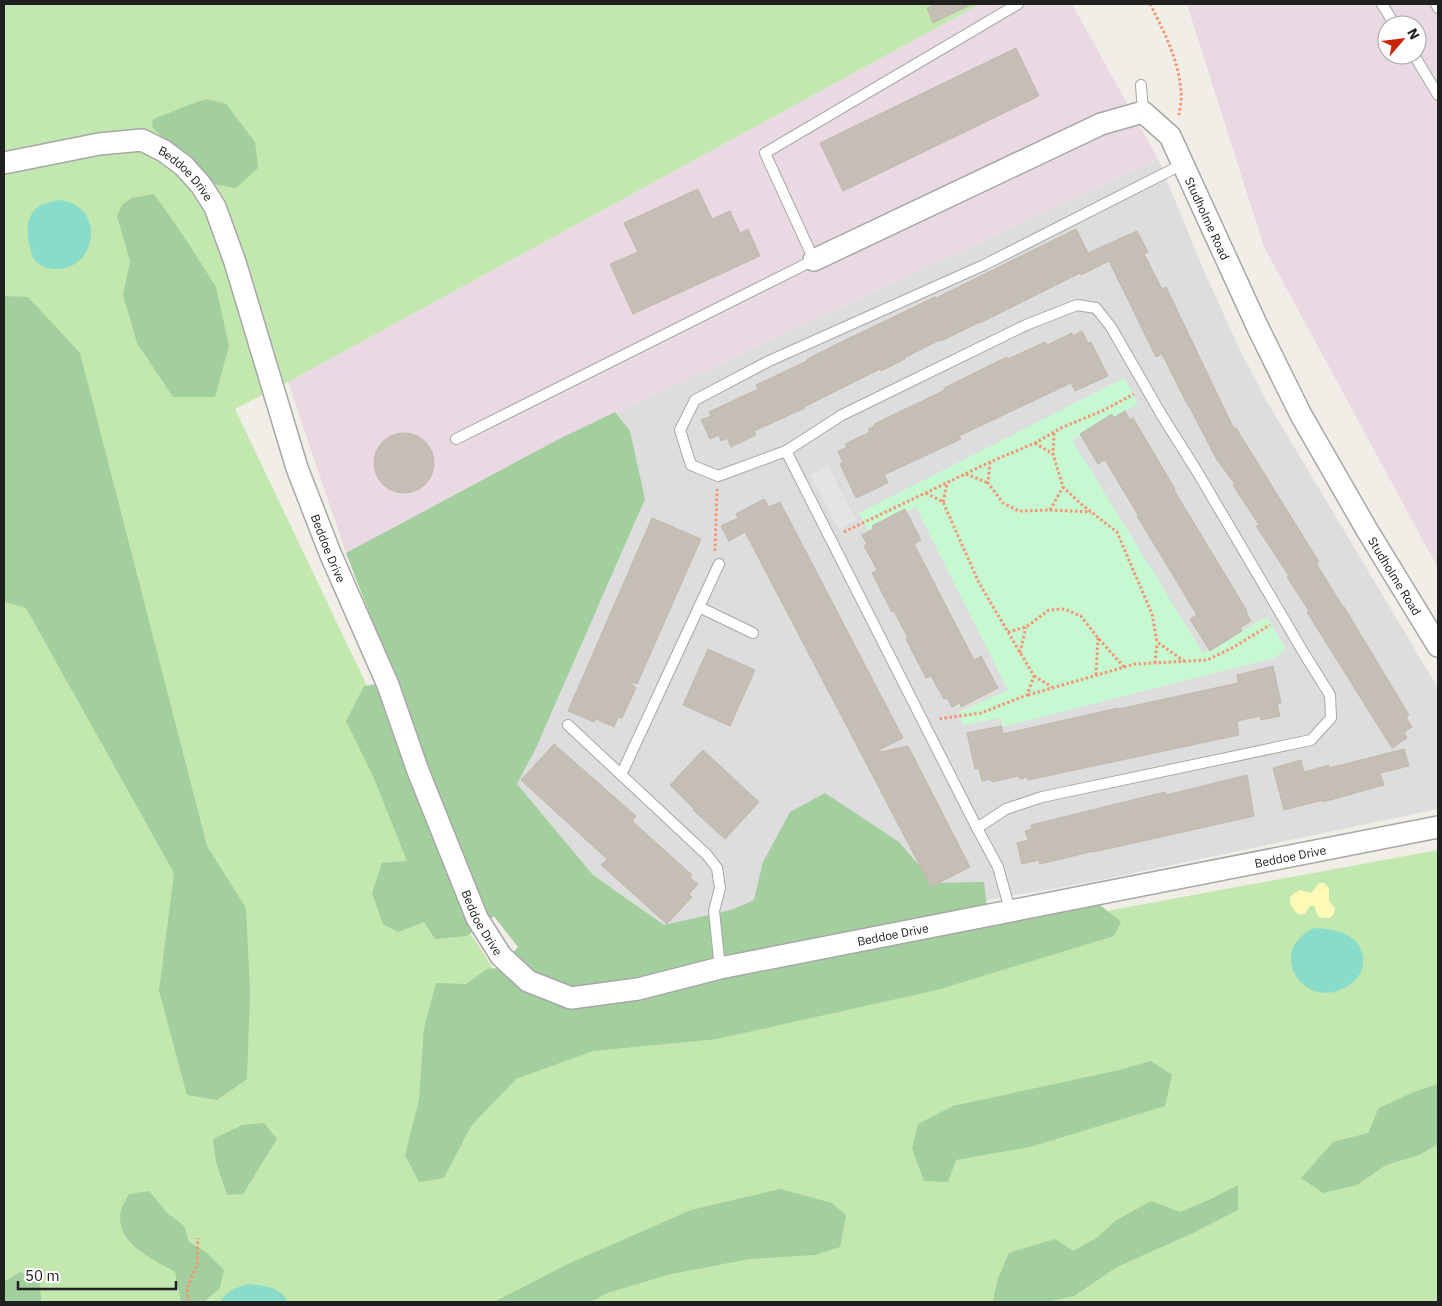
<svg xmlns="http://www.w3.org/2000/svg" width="1442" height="1306" viewBox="0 0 1442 1306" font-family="'IBM Plex Sans',sans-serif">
	<rect width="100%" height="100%" fill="#f0eee7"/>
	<polygon fill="#dedddd" points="1158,159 1204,271 1239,348 1266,400 1438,688 1438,809 1091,882 587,970 529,961 480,899 346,553 559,439"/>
	<g fill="#e9d9e3" fill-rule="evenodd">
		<polygon points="980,4 1072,4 1158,159 559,439 346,553 288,382"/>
		<path d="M1187,4H1438V568L1264,247ZM1387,25H1417V55H1387Z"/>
	</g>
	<polygon fill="#c2e8af" points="4,4 980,4 288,382 235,409 400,755 459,916 501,981 553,1013 1438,850 1438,1302 4,1302"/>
	<g fill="#a3ce9d">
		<path d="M207,99L226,104L255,142L258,168L236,188L212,184L152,127L153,119C171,113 188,104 207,99Z"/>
		<polygon points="154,194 185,238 216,287 229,346 215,397 173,397 137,343 123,295 130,261 117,216 122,205 131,198"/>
		<polygon points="4,296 28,297 80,353 207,846 246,908 250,993 247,1079 217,1100 187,1095 159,991 174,873 26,608 4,602"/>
		<polygon points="615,412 630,431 645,499 536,748 517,784 593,875 664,925 731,910 754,900 763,862 790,812 825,793 899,842 934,883 984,882 989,923 1099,904 1121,922 1114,936 937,990 717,1039 593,1051 516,1079 471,1126 444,1178 419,1182 405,1155 419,1100 424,1028 436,983 466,984 487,969 498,968 518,947 494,916 467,936 435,939 424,922 398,932 383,924 372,893 382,863 407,861 373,776 346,721 364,686 396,681 346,553 559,439"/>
		<polygon points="1151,1061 1172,1075 1165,1106 1030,1147 956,1160 948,1182 924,1181 912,1149 918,1124 953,1106 1119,1070"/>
		<polygon points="1438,1084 1438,1144 1419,1155 1386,1165 1357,1185 1323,1193 1301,1178 1333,1142 1368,1133 1379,1108 1414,1092"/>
		<polygon points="264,1123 277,1139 243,1194 227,1195 216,1162 213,1139 242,1125"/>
		<polygon points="1238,1185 1238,1210 1195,1232 1117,1267 1074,1296 1047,1302 993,1301 998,1278 1009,1253 1055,1239 1073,1251 1098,1237 1115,1221 1151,1201 1180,1212 1211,1199"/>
		<polygon points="780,1189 832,1203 846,1215 840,1247 815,1255 750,1259 671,1274 610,1292 590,1302 494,1302 568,1264 691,1210"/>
		<path d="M149,1191L166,1212L184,1226L189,1242L206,1252L224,1270L220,1288L204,1302H181L175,1272C154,1259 119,1246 120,1216C120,1209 126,1200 129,1194Z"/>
		<polygon points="20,1272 40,1280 41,1302 4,1302 4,1282"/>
	</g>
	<path fill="#fdfab8" d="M1319,883H1324L1329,888V901L1335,908L1334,914L1330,918C1319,918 1317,918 1315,907L1312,905L1309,907L1305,914C1296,917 1289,905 1290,898C1291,894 1297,892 1300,890L1311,893Z"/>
	<polygon fill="#c6f8d2" points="1124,378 1138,404 1072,440 1203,653 1267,617 1286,649 1274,658 1002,727 1001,718 963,725 959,712 1008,690 916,507 868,530 859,513"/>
	<g fill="#88dcc9">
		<path d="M60,200C110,207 95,278 48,268C41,266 36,263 33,257C27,242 23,218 38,207C44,203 53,201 60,200Z"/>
		<path d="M1314,928C1334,929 1359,933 1363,956C1364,964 1362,972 1357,978C1353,983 1348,986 1342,989C1302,1008 1266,951 1314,928Z"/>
		<path d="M248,1284C264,1286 280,1286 288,1302H220C227,1291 235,1288 248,1284Z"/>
	</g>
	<polygon fill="#e4e4e4" points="828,466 856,520 839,529 810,475"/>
	<g fill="#c5beb6" stroke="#c1b8a9">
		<polygon points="936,4 972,4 933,23 927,8"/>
		<polygon points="1016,48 1039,96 843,191 820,143"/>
		<polygon points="698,189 712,219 730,211 740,233 748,229 760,256 633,314 610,264 638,252 624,223"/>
		<polygon points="1076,229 1088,253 1137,231 1148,252 1144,254 1162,289 1166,287 1234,429 1236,428 1319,562 1316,563 1343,607 1344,607 1409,715 1406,717 1412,727 1404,732 1407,738 1392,748 1307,612 1309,611 1287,577 1289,576 1256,526 1259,525 1233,485 1235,484 1217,460 1189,406 1188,406 1162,354 1156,357 1109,261 1081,275 1080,273 980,323 980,322 941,341 940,340 904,358 905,359 881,371 880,369 804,407 805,408 754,431 756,435 731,447 727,438 721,441 719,435 710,439 701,420 711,416 709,412 758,389 756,385 807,361 807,359 835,345 935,297 936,298"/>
		<polygon points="1082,331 1088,343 1091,342 1108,376 1075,391 1071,383 959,436 961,439 884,475 888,483 856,498 840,464 843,463 838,451 847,447 845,444 870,432 868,429 875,426 874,424 945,390 944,388 1007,357 1008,359 1045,342 1047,345 1072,333 1073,336"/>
		<polygon points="1125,411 1130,420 1133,418 1175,489 1174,490 1247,611 1246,612 1251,621 1240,628 1242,631 1210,651 1190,619 1197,615 1137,516 1138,515 1105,460 1098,464 1080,434 1112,414 1113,418"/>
		<circle cx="404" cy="463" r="30"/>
		<polygon points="764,499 769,507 780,502 903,738 879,750 880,752 908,746 970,867 931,887 745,532 729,541 721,526 738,518 736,514"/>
		<polygon points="905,509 921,540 914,544 974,660 981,656 998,688 961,707 960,703 952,707 947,698 944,699 931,676 926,678 906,639 908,638 894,611 892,612 872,573 877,570 864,546 867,544 862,535 874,529 872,526"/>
		<polygon points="652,518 701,539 637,684 628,681 636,688 622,718 618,717 614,727 596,719 594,722 568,711"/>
		<polygon points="708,649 755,670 730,726 683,705"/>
		<polygon points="1273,666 1281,703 1277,704 1280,716 1261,720 1260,716 1237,721 1239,735 1028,780 1027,777 1020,779 1019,776 992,782 991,779 982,781 979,768 975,769 967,733 1001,726 1003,734 1118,708 1119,709 1238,683 1237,675"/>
		<polygon points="554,744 636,816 632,821 692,875 690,878 698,884 689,894 692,897 667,924 601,865 607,859 521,780"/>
		<polygon points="1404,749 1409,766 1380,773 1384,785 1323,802 1323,800 1284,810 1273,768 1301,760 1304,772 1329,765 1329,768"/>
		<polygon points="703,750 759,802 725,839 693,810 694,809 670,785"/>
		<polygon points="1247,775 1254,816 1094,852 1094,851 1040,864 1039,860 1022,864 1017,843 1028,840 1025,831 1032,829 1031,825 1165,792 1166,795"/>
	</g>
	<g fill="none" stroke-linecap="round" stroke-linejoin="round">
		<g stroke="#a7a7a7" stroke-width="12">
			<g id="service">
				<polyline points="1382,4 1395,25"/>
				<polyline points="1436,4 1438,8"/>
				<polyline points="1414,55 1438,95"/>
				<polyline points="1141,85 1143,112"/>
				<polyline points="456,439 814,260 765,153 1018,4"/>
				<polyline points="786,451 977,828 998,867 1010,910"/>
				<polyline points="699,607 753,633"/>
				<polyline points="568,725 707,855 717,868 720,888 714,911 720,968"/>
				<polyline points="621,775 719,564"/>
				<polyline points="977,828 1006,809 1042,797 1311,740 1331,718 1330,695 1305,655 1198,473 1161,414 1111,327 1096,308 1077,305 1026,325 842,415 786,451 718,476 691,465 680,430 695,400 769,361 984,265 1183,164"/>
			</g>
		</g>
		<g stroke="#a7a7a7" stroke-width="24">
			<g id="minor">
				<path id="s1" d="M4,163L99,144L142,140L164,151L184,166L201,185L215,207L235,262L297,468L330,553L388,685L418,771L477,918L501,956L528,981L571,998L638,989L720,968L1438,827"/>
				<path id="s2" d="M814,260L1101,124L1143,112L1170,136L1258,328L1301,415L1367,530L1438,646"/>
			</g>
		</g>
		<g stroke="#f59573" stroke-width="3" stroke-dasharray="2.5 2.5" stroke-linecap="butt">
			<path d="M1150,4C1164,31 1179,61 1181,92C1182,99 1180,108 1179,115"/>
			<polyline points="1054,433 1053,454 1063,487 1081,504 1117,532 1152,614 1157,642 1184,661"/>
			<polyline points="1035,443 1053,454"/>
			<polyline points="990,462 988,483 1003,503 1019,511 1050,510 1091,512"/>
			<polyline points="966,474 988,483"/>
			<polyline points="926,493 943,502 979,583 1034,676 1027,695 981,713 938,719"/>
			<polyline points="943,502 947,483"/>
			<polyline points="1050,510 1063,487"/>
			<polyline points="844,532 990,462 1035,443 1061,428 1104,410 1134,394"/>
			<polyline points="715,551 717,489"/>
			<polyline points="1008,632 1026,627 1049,610 1064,609 1081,616 1098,638 1124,667"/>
			<polyline points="1020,653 1026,627"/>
			<polyline points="1155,663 1157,643"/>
			<polyline points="1096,675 1098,638"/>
			<polyline points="1034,676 1052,687"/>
			<polyline points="1028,695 1135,664 1207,660 1232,648 1270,625"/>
			<polyline points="188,1302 187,1288 197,1265 198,1238"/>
		</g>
		<use href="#service" stroke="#fff" stroke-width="10"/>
		<use href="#minor" stroke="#fff" stroke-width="21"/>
	</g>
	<g text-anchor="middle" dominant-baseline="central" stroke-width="5" stroke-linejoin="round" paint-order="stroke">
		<g font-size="12" fill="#202020" stroke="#fff">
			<text stroke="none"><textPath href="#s1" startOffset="196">Beddoe Drive</textPath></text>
			<text stroke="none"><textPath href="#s2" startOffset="488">Studholme Road</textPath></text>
			<text stroke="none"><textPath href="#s1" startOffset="601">Beddoe Drive</textPath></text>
			<text stroke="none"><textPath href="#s2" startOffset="892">Studholme Road</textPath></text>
			<text stroke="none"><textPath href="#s1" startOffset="1861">Beddoe Drive</textPath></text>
			<text stroke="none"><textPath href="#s1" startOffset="1006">Beddoe Drive</textPath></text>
			<text stroke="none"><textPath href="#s1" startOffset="1456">Beddoe Drive</textPath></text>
		</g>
	</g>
	<rect width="1442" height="1306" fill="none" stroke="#202020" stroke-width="10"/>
	<g transform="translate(1402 40) rotate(62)"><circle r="24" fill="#ffffff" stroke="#a6a6a6"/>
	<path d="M0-4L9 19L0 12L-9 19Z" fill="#c92607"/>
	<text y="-8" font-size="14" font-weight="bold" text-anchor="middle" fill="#202020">N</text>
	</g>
	<path d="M18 1281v8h158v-8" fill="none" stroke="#202020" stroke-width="2.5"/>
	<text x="25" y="1281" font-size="15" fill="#202020" stroke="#ffffff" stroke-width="4" paint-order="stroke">50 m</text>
</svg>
